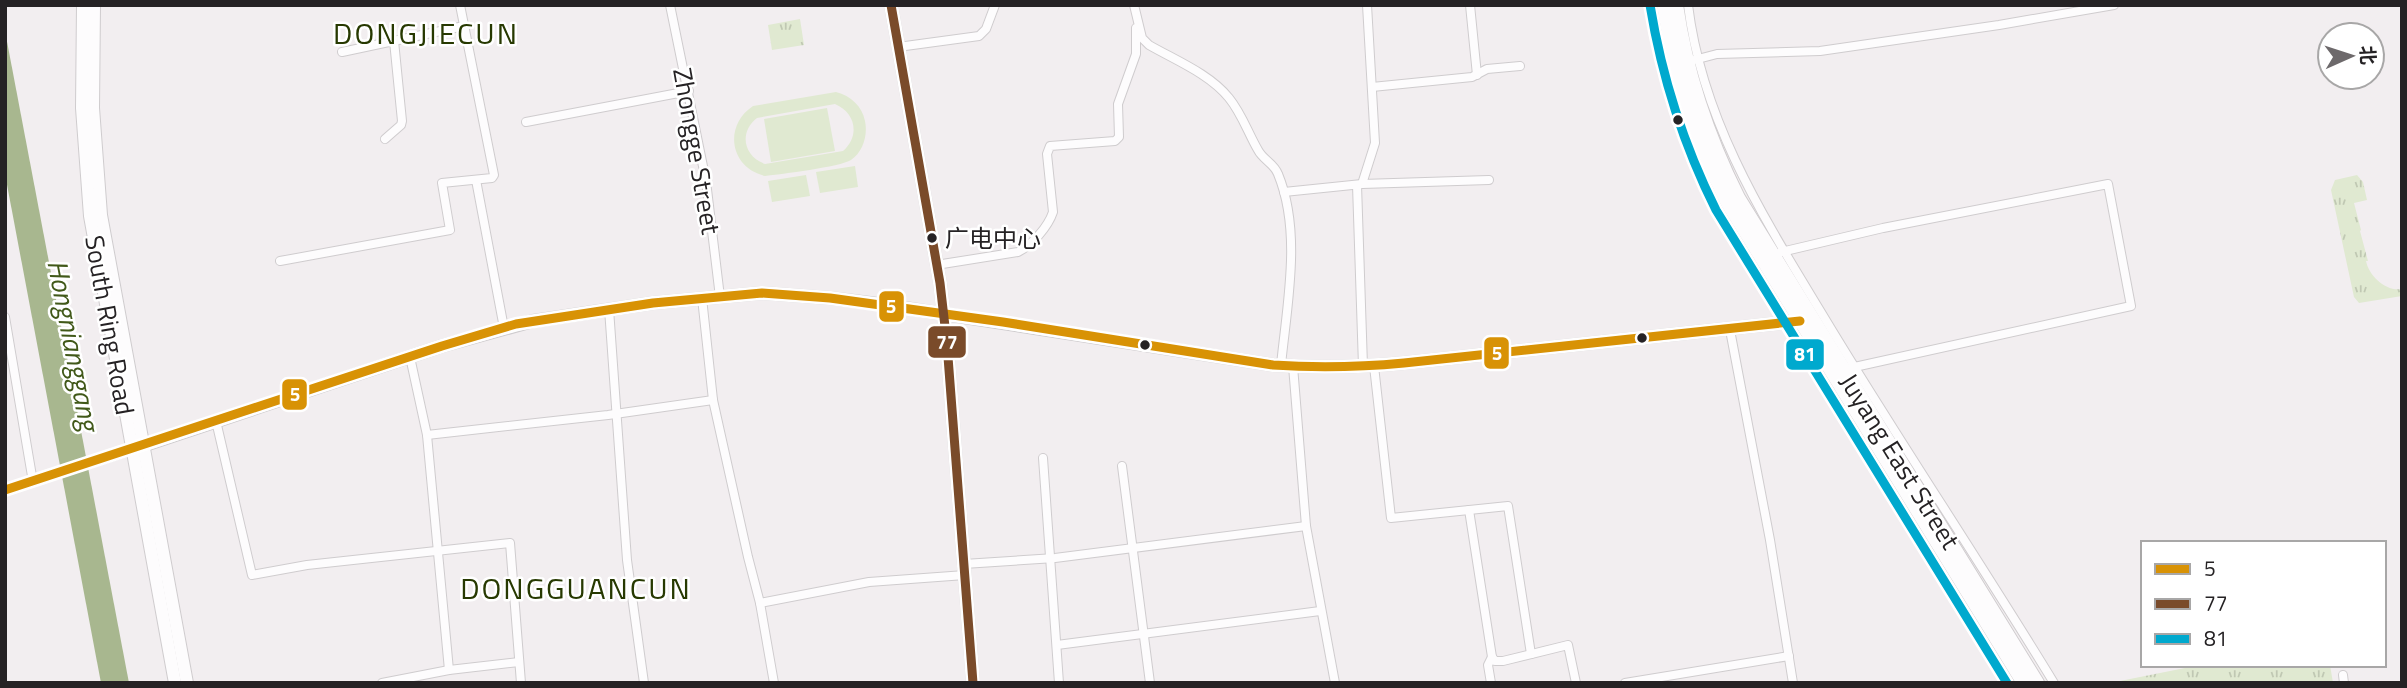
<svg xmlns="http://www.w3.org/2000/svg" width="2407" height="688" viewBox="0 0 2407 688" font-family="'Titillium Web','Noto Sans SC',sans-serif">
	<defs>
		<pattern id="grass-tufts" width="24" height="20" patternUnits="userSpaceOnUse" patternTransform="scale(1.75)"><rect width="24" height="20" fill="#e0e9d1"/><path d="M3 7l-1-3M5 7V3M7 7l1-3M15 17l-1-3M17 17v-4M19 17l1-3" fill="none" stroke="#c0c8b3"/></pattern>
	</defs>
	<rect width="100%" height="100%" fill="#f2eef0"/>
	<g fill="url(#grass-tufts)">
		<polygon points="800,19 804,45 772,50 768,25"/>
		<path d="M2357,175L2363,182L2367,200L2354,203L2361,230L2360,231L2368,261H2366C2369,276 2386,292 2402,289V296L2359,303L2354,297L2331,190L2335,180Z"/>
		<polygon points="2200,665 2330,665 2333,683 2110,683"/>
	</g>
	<g fill="#e0e9d1" fill-rule="evenodd">
		<path d="M836,92C851,96 862,106 865,121C868,135 863,152 851,160C840,167 781,174 765,176C730,168 723,126 753,106ZM835,104C856,113 860,136 843,151L765,164C743,156 739,132 757,118Z"/>
		<polygon points="827,108 835,151 771,162 764,119"/>
		<polygon points="855,166 858,187 820,193 816,172"/>
		<polygon points="806,175 810,196 772,202 768,181"/>
	</g>
	<polygon fill="#a8b78f" points="5,31 129,683 101,683 5,174"/>
	<g fill="none" stroke-linecap="round" stroke-linejoin="round">
		<g stroke="#cfccce" stroke-width="10">
			<g id="minor">
				<polyline points="670,5 706,181 720,297"/>
				<path d="M1134,5L1142,38L1149,45C1175,60 1210,74 1229,98C1242,114 1248,133 1258,150C1263,160 1274,163 1278,174C1302,232 1287,304 1281,365"/>
				<polyline points="1470,5 1477,75"/>
				<path d="M1650,5C1662,78 1683,144 1716,210L2007,683"/>
				<path d="M1688,5C1703,128 1771,229 1833,332C1905,450 1982,565 2054,683"/>
				<polyline points="898,47 979,36 986,29 995,5"/>
				<polyline points="342,52 464,26"/>
				<polyline points="1694,60 1717,54 1820,51 1999,25 2114,5"/>
				<polyline points="1372,87 1472,77 1487,69 1520,66"/>
				<polyline points="526,122 689,91"/>
				<polyline points="385,139 401,125 402,121 394,41"/>
				<polyline points="476,180 504,328"/>
				<polyline points="1362,184 1375,143 1367,5"/>
				<polyline points="1357,185 1363,366"/>
				<polyline points="1284,192 1362,184 1489,180"/>
				<polyline points="1781,252 1883,228 2108,184 2131,306 1850,368"/>
				<polyline points="280,261 450,230 442,183 492,178 494,175 460,5"/>
				<path d="M936,265L1018,252C1032,245 1048,227 1053,212L1047,154L1050,146L1115,141L1119,137L1118,104L1136,54V28"/>
				<polyline points="702,298 713,400 748,557 760,603 774,683"/>
				<polyline points="609,309 627,560 644,683"/>
				<polyline points="5,317 33,482"/>
				<polyline points="1730,330 1770,540 1793,683"/>
				<polyline points="410,357 427,435 449,670"/>
				<polyline points="1293,366 1306,526 1335,683"/>
				<polyline points="1374,366 1391,518 1508,506 1531,654"/>
				<polyline points="216,421 252,575 307,565 510,543 521,683"/>
				<polyline points="427,435 608,415 713,400"/>
				<polyline points="1043,458 1059,683"/>
				<polyline points="1122,466 1150,683"/>
				<polyline points="1469,510 1492,657 1495,661 1503,661 1568,645 1576,683"/>
				<polyline points="964,564 1055,558 1306,526"/>
				<polyline points="760,603 869,582 965,575"/>
				<polyline points="1057,645 1320,611"/>
				<polyline points="2343,675 2344,683"/>
				<polyline points="382,683 449,670 519,662"/>
				<polyline points="1491,683 1488,665 1492,657"/>
				<polyline points="1625,683 1789,656"/>
			</g>
		</g>
		<g stroke="#cfccce" stroke-width="12">
			<polyline id="tertiary" points="5,490 132,449"/>
		</g>
		<g stroke="#cfccce" stroke-width="14">
			<g id="secondary">
				<polyline points="891,5 940,283 947,344 973,683"/>
				<path d="M136,448L442,346L533,321L653,303L762,293L830,298L886,305L1273,365C1317,368 1361,367 1404,363L1800,321"/>
			</g>
		</g>
		<g stroke="#cfccce" stroke-width="14">
			<g id="primary">
				<polyline points="83,5 82,108 90,216 175,683"/>
				<polyline points="94,5 93,108 101,215 187,683"/>
			</g>
		</g>
		<g stroke="#cfccce" stroke-width="16">
			<g id="trunk">
				<path d="M1664,5C1675,75 1696,140 1728,203L2024,683"/>
				<path d="M1676,5C1686,73 1707,136 1738,198L2037,683"/>
			</g>
		</g>
		<use href="#minor" stroke="#fdfcfd" stroke-width="8"/>
		<use href="#tertiary" stroke="#fdfcfd" stroke-width="10"/>
		<use href="#secondary" stroke="#fdfcfd" stroke-width="12"/>
		<use href="#primary" stroke="#fdfcfd" stroke-width="12"/>
		<use href="#trunk" stroke="#fdfcfd" stroke-width="14"/>
		<g stroke="#fff" stroke-width="14">
			<path id="bus-1" d="M5,490L442,346L516,324L653,303L762,293L830,298L1003,322L1273,365C1317,368 1361,367 1404,363L1800,321"/>
		</g>
		<g stroke="#fff" stroke-width="14">
			<polyline id="bus-2" points="891,5 940,283 947,344 973,683"/>
		</g>
		<g stroke="#fff" stroke-width="14">
			<path id="bus-3" d="M1650,5C1662,78 1683,144 1716,210L2007,683"/>
		</g>
		<use href="#bus-1" stroke="#d89205" stroke-width="9"/>
		<use href="#bus-2" stroke="#7a4b2a" stroke-width="9"/>
		<use href="#bus-3" stroke="#00a9ce" stroke-width="9"/>
	</g>
	<g fill="#252224" stroke="#fff" stroke-width="2.5">
		<circle cx="1678" cy="120" r="6"/>
		<circle cx="932" cy="238" r="6"/>
		<circle cx="1642" cy="338" r="6"/>
		<circle cx="1145" cy="345" r="6"/>
	</g>
	<g text-anchor="middle" dominant-baseline="central" stroke-width="5" stroke-linejoin="round" paint-order="stroke">
		<g font-size="24" fill="#252224" stroke="#fff" text-anchor="start">
			<text x="945" y="238">广电中心</text>
		</g>
		<g font-size="26" fill="#252224" stroke="#fff">
			<text transform="translate(697 151) rotate(80)">Zhongge Street</text>
			<text transform="translate(110 325) rotate(80)">South Ring Road</text>
			<text transform="translate(1900 461) rotate(58)">Juyang East Street</text>
		</g>
		<g font-size="28" font-style="italic" fill="#415819" stroke="#fff">
			<text transform="translate(74 345) rotate(79)">Hongnianggang</text>
		</g>
		<g font-size="30" letter-spacing="2" fill="#273901" stroke="#fff">
			<text x="426" y="33">DONGJIECUN</text>
			<text x="576" y="588">DONGGUANCUN</text>
		</g>
	</g>
	<g stroke="#fff" stroke-width="2.5">
		<rect x="878" y="290" width="27" height="33" rx="7" fill="#d89205"/>
		<rect x="927" y="325" width="40" height="34" rx="7" fill="#7a4b2a"/>
		<rect x="1483" y="336" width="27" height="34" rx="7" fill="#d89205"/>
		<rect x="1785" y="338" width="40" height="33" rx="7" fill="#00a9ce"/>
		<rect x="281" y="378" width="27" height="33" rx="7" fill="#d89205"/>
	</g>
	<g font-size="19" text-anchor="middle" font-weight="bold" fill="#fff">
		<text x="891" y="313">5</text>
		<text x="947" y="349">77</text>
		<text x="1497" y="360">5</text>
		<text x="1805" y="361">81</text>
		<text x="295" y="401">5</text>
	</g>
	<rect width="2407" height="688" fill="none" stroke="#252224" stroke-width="14"/>
	<rect x="2141" y="541" width="245" height="126" fill="#ffffff" stroke="#a8a7a7" stroke-width="2"/>
	<rect x="2155" y="564" width="35" height="10" fill="#d89205" stroke="#a8a7a7" stroke-width="2"/>
	<text x="2204" y="576" font-size="21" fill="#252224">5</text>
	<rect x="2155" y="599" width="35" height="10" fill="#7a4b2a" stroke="#a8a7a7" stroke-width="2"/>
	<text x="2204" y="611" font-size="21" fill="#252224">77</text>
	<rect x="2155" y="634" width="35" height="10" fill="#00a9ce" stroke="#a8a7a7" stroke-width="2"/>
	<text x="2204" y="646" font-size="21" fill="#252224">81</text>
	<g transform="translate(2351 56) rotate(87)"><circle r="33" fill="#ffffff" stroke="#a8a7a7" stroke-width="2"/>
	<path d="M0-5L12 26L0 18L-12 26Z" fill="#6d696b"/>
	<text y="-10" font-size="19" font-weight="bold" text-anchor="middle" fill="#252224">北</text>
	</g>
</svg>
